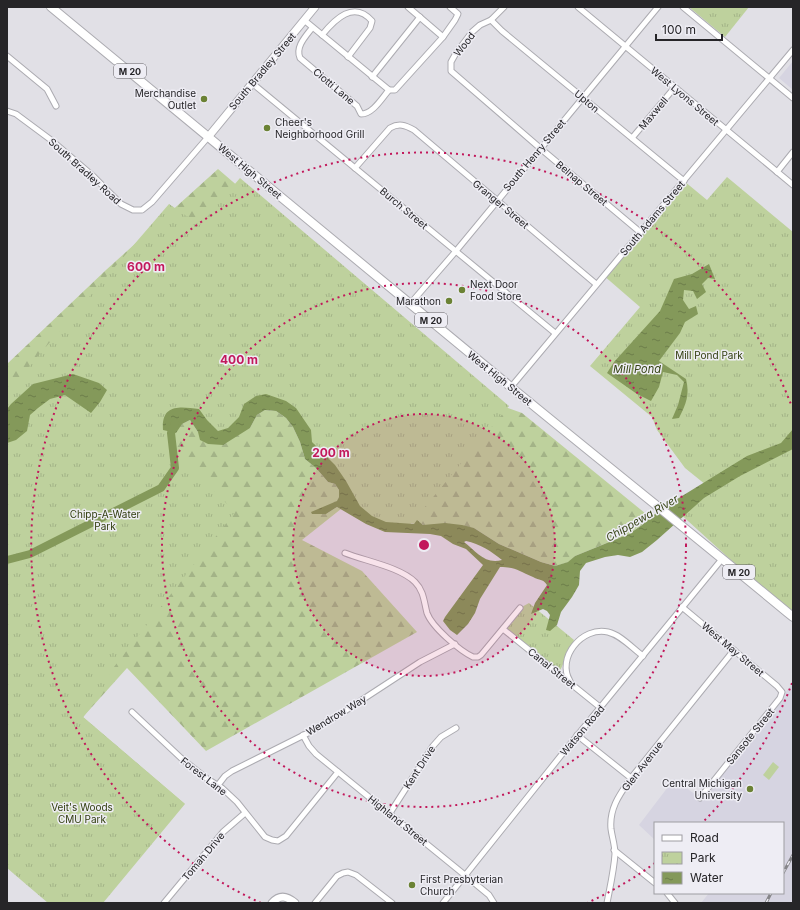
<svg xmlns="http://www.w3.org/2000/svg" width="800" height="910" viewBox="0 0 800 910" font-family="Inter,sans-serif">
	<defs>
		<pattern id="forest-firs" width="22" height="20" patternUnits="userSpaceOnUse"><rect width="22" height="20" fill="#bed19d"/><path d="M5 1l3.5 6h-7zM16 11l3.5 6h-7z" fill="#a3b387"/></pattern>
		<pattern id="park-tufts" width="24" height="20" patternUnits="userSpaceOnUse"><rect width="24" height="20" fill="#bed19d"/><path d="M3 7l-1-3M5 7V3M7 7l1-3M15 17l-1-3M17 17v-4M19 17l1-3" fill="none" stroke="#a3b387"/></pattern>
		<pattern id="water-ripples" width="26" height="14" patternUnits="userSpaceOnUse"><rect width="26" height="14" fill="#84995a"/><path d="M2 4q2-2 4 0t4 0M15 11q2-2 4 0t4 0" fill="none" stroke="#6c7d4a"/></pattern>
	</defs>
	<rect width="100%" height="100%" fill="#e1e0e6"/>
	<g fill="#d6d4e1">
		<polygon points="793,61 793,90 779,78"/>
		<polygon points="793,683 793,903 701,903 709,893 783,893 783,823 655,823 655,840 639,825 674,779 700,798"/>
	</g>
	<polygon fill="#bed19d" points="773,762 779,767 769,780 763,775"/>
	<g fill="url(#forest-firs)">
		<polygon points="218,169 297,237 199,409 182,424 190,420 198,432 250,428 257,415 265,410 276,411 286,418 293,427 300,442 305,459 316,468 328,482 335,484 339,490 339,497 338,501 326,514 337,507 341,509 302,540 362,571 417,632 206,751 127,668 83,717 185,804 7,765 7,364 106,270"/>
		<polygon points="478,397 522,413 651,518 629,534 575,556 569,562 555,566 541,562 499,544 474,528 423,525 419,522 414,524 409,523"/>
	</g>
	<g fill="url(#park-tufts)">
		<polygon points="689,7 749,7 725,37"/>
		<polygon points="727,177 793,232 793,611 743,571 677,511 711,489 685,468 657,430 652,417 590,366 640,307 603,275 684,181 707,200"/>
		<polygon points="240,178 509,406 404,532 371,525 287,409 261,407 229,437 186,414 177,420 171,433 173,449 235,512 110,672 102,694 83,717 185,804 103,903 48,903 7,868 7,392 169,204 200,225"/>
		<polygon points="529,603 574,640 559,673 503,629 520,608"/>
	</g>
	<g fill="url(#water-ripples)" fill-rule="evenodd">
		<path d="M709,264L715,279L708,278L702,284L706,292L697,299L693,291L684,290L683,300L689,309L696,306L698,314L685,322L680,333L659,361L686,379C690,395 686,404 679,418L672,419L678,405L684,382L677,375L663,372L659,387L651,401L637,394L607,373L614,362L660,311L674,279L692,274Z"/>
		<polygon points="73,374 99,383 107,390 100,402 91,413 65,395 50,399 38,408 30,415 27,431 16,440 7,443 7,409 11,404 33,384"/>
		<path d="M266,394L286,401L296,408L311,430L312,442L335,465L346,481L360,506L372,516L386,522L414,524L417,520L423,525L445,523L462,525L474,528L499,544L541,562L555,566L568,562L575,556L629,534L642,525L661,509L747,456L781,443L793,429V449L740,476L704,498L657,540L642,552L630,557L618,555L605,557L586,563L580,571L579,585L572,597L561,612L557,625L550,631L546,630L550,615L547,611L543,609L531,614L535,603L547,585C542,578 540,581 533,577C519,571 516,567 500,567L480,599L475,613L468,624L457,635L450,630L443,621L445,617L483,565L466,549L453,544L441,536L430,534L385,532L366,524L337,507L326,514H312L311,512L337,501L339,497V490L335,484L328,482L316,468L305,459L300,442L293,427L286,418L276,411L265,410L257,415L250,428L223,445L208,444L200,440L198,432L190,420L182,424L176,433L163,430C161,403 181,407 199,409L207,420L218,431L228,428L239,417L244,404L256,396ZM466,541C480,544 491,551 502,560C485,565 476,551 464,542Z"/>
	</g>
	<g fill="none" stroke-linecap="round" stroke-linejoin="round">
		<polyline stroke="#84995a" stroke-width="8" points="7,560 30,554 161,488 175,468 171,433 175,423"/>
		<g stroke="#acabb1" stroke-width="7">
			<g id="street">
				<polyline points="408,7 443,37"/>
				<polyline points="504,7 491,20 480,25 472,32 456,53 451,62 451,71 540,148 640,232"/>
				<polyline points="578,7 793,185"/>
				<polyline points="683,7 793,98"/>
				<polyline points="304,20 389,90 395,90 443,37 455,20 458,14 450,7"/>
				<polyline points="491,20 502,31 684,181"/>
				<path d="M312,28C306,36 295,47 300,58L357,106L361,114C373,114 382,98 389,90"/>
				<path d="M322,35C335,19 354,0 372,21L370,28L348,57"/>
				<polyline points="7,56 47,89 56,106"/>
				<polyline points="372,77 420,17"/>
				<polyline points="252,83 555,333"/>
				<polyline points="7,111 16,114 51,140 94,177 121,204 133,210 142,210 152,202 209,136"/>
				<polyline points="632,138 675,87"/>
				<path d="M355,168L390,128C399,123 405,125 414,130L596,284"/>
				<polyline points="777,172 793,152"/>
				<polyline points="410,304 456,251 658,7"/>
				<polyline points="511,387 793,50"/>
				<path d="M345,553C365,561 400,567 415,582C424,591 424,602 427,613C432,627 460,651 473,657H478L481,655L520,608"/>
				<polyline points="682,607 777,686 782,692 780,698 700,798"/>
				<polyline points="503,629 601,708"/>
				<path d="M570,681C556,658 582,626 608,632C621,635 632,648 643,656"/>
				<polyline points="132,712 181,758 206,778 222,788 237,802 265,837 272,840 278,841 286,836 338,772"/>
				<polyline points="303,735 309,746 316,754 466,876 489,895 494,903"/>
				<polyline points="577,735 631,778"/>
				<polyline points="218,785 225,776 232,771 310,732 345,711 420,662 455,644"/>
				<polyline points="390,813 433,746 441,737 456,728"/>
				<polyline points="614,850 655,883"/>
				<polyline points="667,893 675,903"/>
				<polyline points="164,903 223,832 245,813"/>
				<polyline points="315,903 337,876 343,873 348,872 356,875 392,903"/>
				<polyline points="443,903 567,748 722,559"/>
				<path d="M607,903C610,887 614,870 615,854C615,845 612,837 611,829C609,808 620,794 631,778L734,650"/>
			</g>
		</g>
		<g stroke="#acabb1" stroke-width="9">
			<g id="secondary">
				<polyline points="209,136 315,7"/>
				<path d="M272,903C280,894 287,896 295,903"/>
			</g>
		</g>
		<g stroke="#acabb1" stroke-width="10">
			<path id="primary" d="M51,7C205,133 358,262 512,388C606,465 700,540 793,617"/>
		</g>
		<use href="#street" stroke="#fff" stroke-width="5"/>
		<use href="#secondary" stroke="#fff" stroke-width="7"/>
		<use href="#primary" stroke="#fff" stroke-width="8"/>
		<g stroke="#868589" stroke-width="3">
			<g id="rail">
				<polyline points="783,873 793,855"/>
				<polyline points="766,903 771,893"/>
			</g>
		</g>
		<use href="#rail" stroke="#eeedf4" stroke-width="1.5" stroke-dasharray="4.5" stroke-linecap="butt"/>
	</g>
	<circle cx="424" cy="545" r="131" fill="#c2185b" fill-opacity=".12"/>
	<g fill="none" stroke="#c2185b" stroke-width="2" stroke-dasharray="2 4">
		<circle cx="424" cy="545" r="131"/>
		<circle cx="424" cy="545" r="262"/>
		<path d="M792 683A393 393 0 0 1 702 823M655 863A393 393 0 0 1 587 903M261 903A393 393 0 1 1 792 407"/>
	</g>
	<g fill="#6b8234" stroke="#eeedf4" stroke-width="1.5">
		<circle cx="204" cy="99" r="4"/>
		<circle cx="267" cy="128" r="4"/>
		<circle cx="462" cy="290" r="4"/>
		<circle cx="449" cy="301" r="4"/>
		<circle cx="750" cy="789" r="4"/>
		<circle cx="412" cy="885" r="4"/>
	</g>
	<g text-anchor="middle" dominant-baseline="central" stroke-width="3" stroke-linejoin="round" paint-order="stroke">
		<g fill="#eeedf4" stroke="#626165" stroke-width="1">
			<rect x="114" y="64" width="32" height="14" rx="3"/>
			<rect x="415" y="313" width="32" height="14" rx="3"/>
			<rect x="723" y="565" width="32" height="14" rx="3"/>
		</g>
		<g font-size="9" font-weight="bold" fill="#262528">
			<text x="130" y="71">M 20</text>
			<text x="431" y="320">M 20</text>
			<text x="739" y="572">M 20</text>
		</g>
		<g font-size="10" fill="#262528" stroke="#eeedf4">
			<text transform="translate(464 44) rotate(-52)">Wood</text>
			<text transform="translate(262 71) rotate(-50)">South Bradley Street</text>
			<text transform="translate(334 86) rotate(40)">Ciotti Lane</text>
			<text transform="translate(685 96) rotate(40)">West Lyons Street</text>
			<text transform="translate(587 101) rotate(40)">Upton</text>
			<text transform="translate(653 113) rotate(-50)">Maxwell</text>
			<text transform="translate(534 155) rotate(-50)">South Henry Street</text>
			<text transform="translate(85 171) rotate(42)">South Bradley Road</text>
			<text transform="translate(250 171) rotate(40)">West High Street</text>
			<text transform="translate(582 183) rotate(40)">Belnap Street</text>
			<text transform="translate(501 204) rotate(40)">Granger Street</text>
			<text transform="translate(404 208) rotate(40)">Burch Street</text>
			<text transform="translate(652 218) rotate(-50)">South Adams Street</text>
			<text transform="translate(500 378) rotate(39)">West High Street</text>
			<text transform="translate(733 649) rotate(40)">West May Street</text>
			<text transform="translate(552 668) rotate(39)">Canal Street</text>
			<text transform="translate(336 715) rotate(-31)">Wendrow Way</text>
			<text transform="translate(582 730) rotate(-50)">Watson Road</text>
			<text transform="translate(750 736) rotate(-51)">Sansote Street</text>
			<text transform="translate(642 766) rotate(-52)">Glen Avenue</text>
			<text transform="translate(419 767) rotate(-57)">Kent Drive</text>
			<text transform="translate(204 776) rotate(38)">Forest Lane</text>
			<text transform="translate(398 820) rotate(39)">Highland Street</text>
			<text transform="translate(203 856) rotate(-50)">Tomah Drive</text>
		</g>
		<g font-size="10" fill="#262528" stroke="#eeedf4" text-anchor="end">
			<text x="196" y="93">Merchandise<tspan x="196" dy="12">Outlet</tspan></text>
			<text x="275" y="122" text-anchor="start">Cheer's<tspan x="275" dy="12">Neighborhood Grill</tspan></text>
			<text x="470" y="284" text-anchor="start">Next Door<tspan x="470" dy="12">Food Store</tspan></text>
			<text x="441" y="301">Marathon</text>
			<text x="742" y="783">Central Michigan<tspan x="742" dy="12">University</tspan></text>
			<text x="420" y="879" text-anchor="start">First Presbyterian<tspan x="420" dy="12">Church</tspan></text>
		</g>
		<g font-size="10" fill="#303d0d" stroke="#eeedf4">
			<text x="709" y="355">Mill Pond Park</text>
			<text x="105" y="514">Chipp-A-Water<tspan x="105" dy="12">Park</tspan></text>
			<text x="82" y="807">Veit's Woods<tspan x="82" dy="12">CMU Park</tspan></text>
		</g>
		<g font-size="11" font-style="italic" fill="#364415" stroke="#eeedf4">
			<text x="637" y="369">Mill Pond</text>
			<text transform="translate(642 518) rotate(-30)">Chippewa River</text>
		</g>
	</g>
	<circle cx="424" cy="545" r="6" fill="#c2185b" stroke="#eeedf4" stroke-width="2"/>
	<g font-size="12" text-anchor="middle" font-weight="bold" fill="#c2185b" stroke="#eeedf4" stroke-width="3" stroke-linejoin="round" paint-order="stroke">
		<text x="146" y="271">600 m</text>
		<text x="239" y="364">400 m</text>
		<text x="331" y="457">200 m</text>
	</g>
	<rect width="800" height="910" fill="none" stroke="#262528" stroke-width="16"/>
	<rect x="654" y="822" width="130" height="72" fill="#eeedf4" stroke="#9e9da2"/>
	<rect x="662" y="835" width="20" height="6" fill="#ffffff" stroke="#9e9da2"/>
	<text x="690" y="842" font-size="12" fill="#262528">Road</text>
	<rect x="662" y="852" width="20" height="12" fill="url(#park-tufts)" stroke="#9e9da2"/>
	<text x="690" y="862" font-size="12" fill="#262528">Park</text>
	<rect x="662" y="872" width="20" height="12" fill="url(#water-ripples)" stroke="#9e9da2"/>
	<text x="690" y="882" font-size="12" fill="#262528">Water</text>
	<path d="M656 34v6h66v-6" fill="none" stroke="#262528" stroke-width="2"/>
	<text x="662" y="34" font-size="12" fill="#262528" stroke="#eeedf4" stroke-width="3" paint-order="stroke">100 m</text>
</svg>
